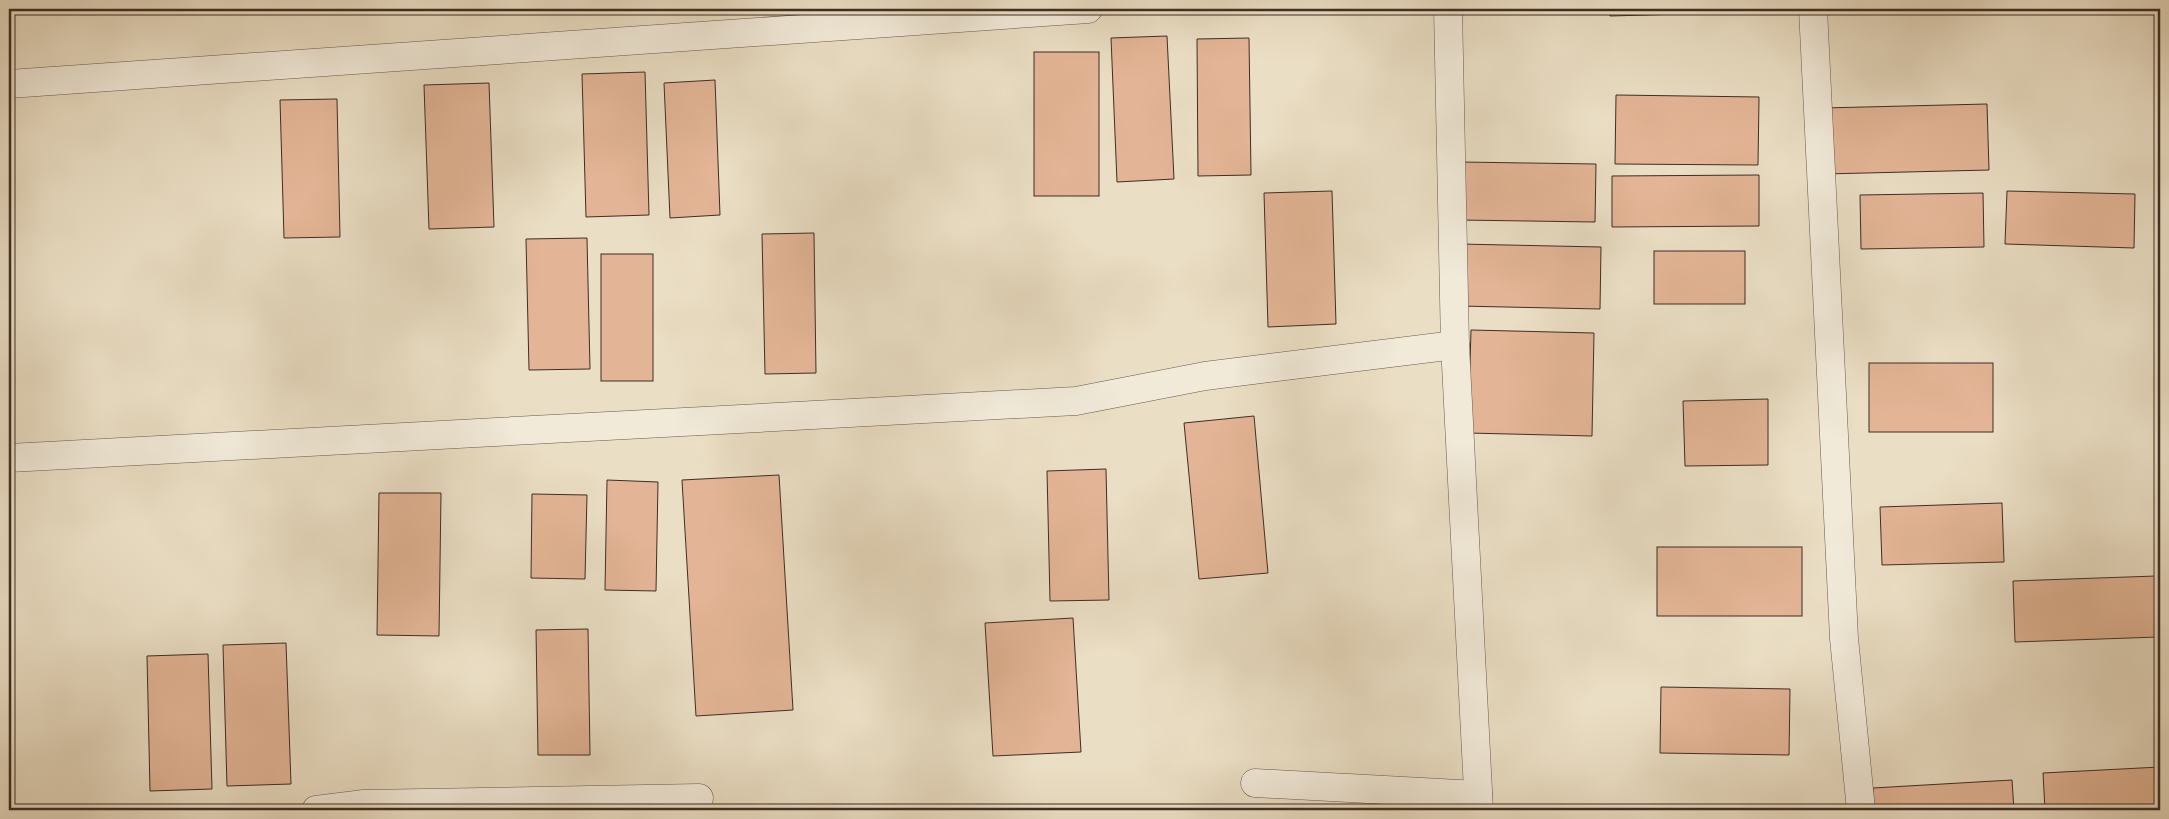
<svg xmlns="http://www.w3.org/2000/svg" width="2169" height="819" viewBox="0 0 2169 819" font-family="'Libre Bodoni',serif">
	<rect width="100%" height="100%" fill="#eadec4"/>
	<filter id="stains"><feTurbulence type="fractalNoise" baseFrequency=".004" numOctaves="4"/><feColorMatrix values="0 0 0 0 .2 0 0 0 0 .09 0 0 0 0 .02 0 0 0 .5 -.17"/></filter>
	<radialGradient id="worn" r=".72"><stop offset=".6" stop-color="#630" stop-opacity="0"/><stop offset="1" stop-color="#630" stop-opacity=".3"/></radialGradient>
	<g fill="#e3b596" stroke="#3f2d25">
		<polygon points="1610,9 1754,9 1754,12 1610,16"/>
		<rect x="1998" y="9" width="127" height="2"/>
		<polygon points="1167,36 1174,179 1117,182 1111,38"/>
		<polygon points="1249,38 1251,175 1198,176 1197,39"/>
		<rect x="1034" y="52" width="65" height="144"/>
		<polygon points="645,72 649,215 586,217 582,74"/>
		<polygon points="715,80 720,215 670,218 664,83"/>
		<polygon points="489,83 494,227 429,229 424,85"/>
		<polygon points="1616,95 1759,97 1758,165 1615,164"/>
		<polygon points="337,99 340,237 284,238 280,100"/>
		<polygon points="1987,104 1989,170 1824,174 1823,108"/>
		<polygon points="1460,162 1596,164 1595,222 1460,220"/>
		<polygon points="1759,175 1759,226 1612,227 1612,176"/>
		<polygon points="1332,191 1336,324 1268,327 1264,193"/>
		<polygon points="2007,191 2135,194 2134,248 2005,244"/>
		<polygon points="1983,193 1984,247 1861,249 1860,195"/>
		<polygon points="814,233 816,373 765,374 762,234"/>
		<polygon points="587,238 590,369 529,370 526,239"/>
		<polygon points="1459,244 1601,247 1600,309 1458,306"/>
		<rect x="1654" y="251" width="91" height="53"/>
		<rect x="601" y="254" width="52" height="127"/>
		<polygon points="1471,330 1594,333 1592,436 1468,433"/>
		<rect x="1869" y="363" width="124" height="69"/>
		<polygon points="1768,399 1768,465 1685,466 1683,401"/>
		<polygon points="1254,416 1268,573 1199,579 1184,423"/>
		<polygon points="1106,469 1109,600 1050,601 1047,471"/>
		<polygon points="779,475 793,710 696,716 682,480"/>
		<polygon points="607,480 658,482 656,591 605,590"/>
		<polygon points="379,493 441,493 439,636 377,635"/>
		<polygon points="532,494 587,495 585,579 531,578"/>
		<polygon points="2002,503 2004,562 1882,565 1880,507"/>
		<rect x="1657" y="547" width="145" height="69"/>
		<polygon points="2156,576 2158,637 2015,642 2013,581"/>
		<polygon points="1073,618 1081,752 993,756 985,623"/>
		<polygon points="588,629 590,755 538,755 536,630"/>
		<polygon points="286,643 291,784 227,786 223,645"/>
		<polygon points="208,654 212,789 150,791 147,656"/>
		<polygon points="1661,687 1790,689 1789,755 1660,753"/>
		<polygon points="2160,767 2160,810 2045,810 2043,773"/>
		<polygon points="2012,780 2014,810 1874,810 1873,788"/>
	</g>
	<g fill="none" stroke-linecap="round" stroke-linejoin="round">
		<g stroke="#6a594d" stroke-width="29">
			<g id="minor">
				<polyline points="1448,9 1455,345 1479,810"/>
				<polyline points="1813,9 1844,638 1861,810"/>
				<polyline points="9,84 1088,9"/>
				<polyline points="9,458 1076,401 1205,376 1455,345"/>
				<polyline points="1255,783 1478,795"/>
				<polyline points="316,810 364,804 699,798"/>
			</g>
		</g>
		<use href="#minor" stroke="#f1ead9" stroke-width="28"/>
	</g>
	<rect width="2169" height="819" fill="none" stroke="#eadec4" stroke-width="30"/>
	<rect x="10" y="10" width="2149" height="799" fill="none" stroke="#3f2d25" stroke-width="2.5"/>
	<rect x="15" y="15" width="2139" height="789" fill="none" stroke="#3f2d25"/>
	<rect width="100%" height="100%" filter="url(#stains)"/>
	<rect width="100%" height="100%" fill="url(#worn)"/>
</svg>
